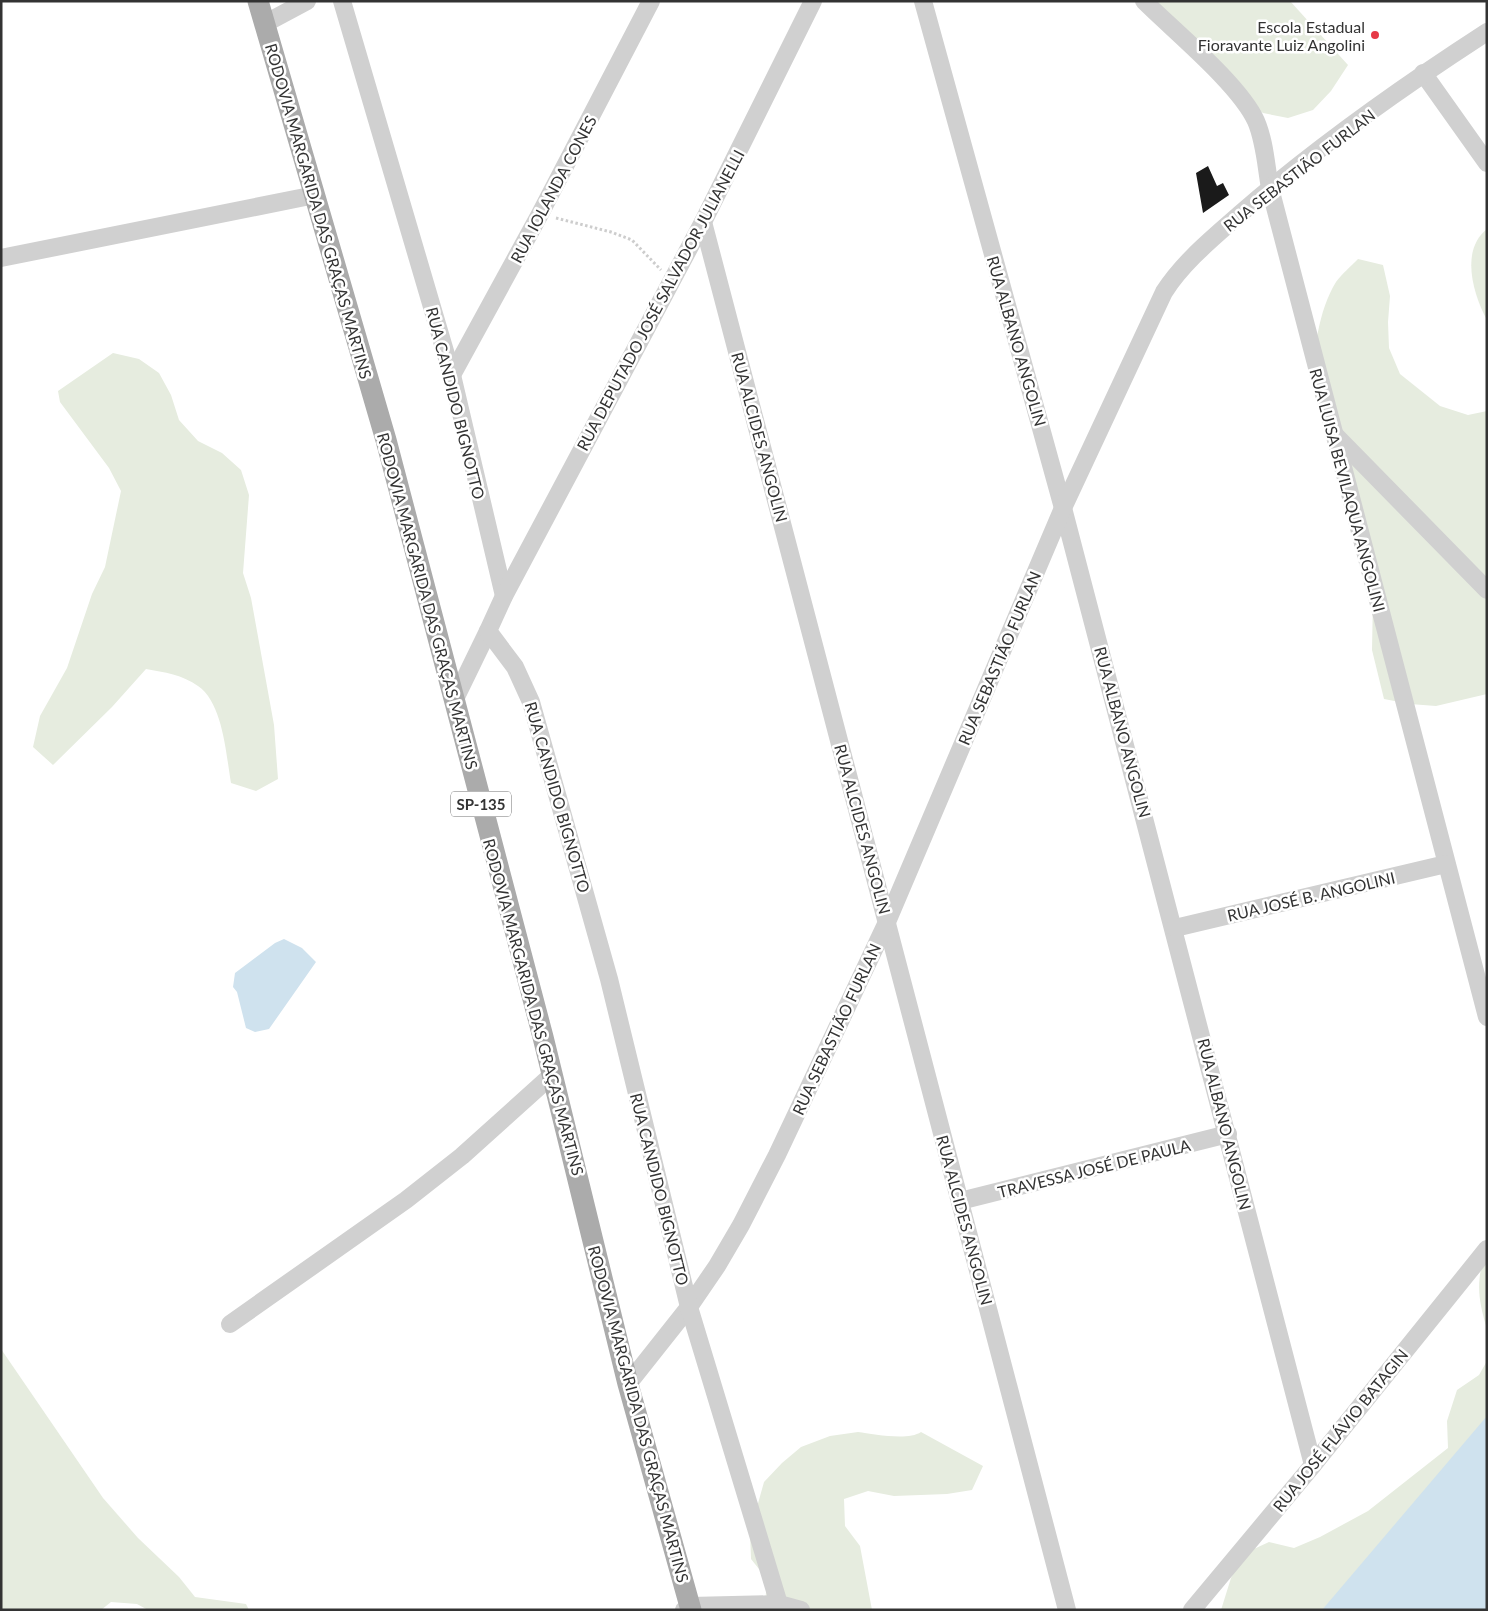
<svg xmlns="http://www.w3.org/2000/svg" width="1488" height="1611" viewBox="0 0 1488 1611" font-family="Lato,sans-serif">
	<rect width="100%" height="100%" fill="#fff"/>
	<g fill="#e6ecdf">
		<polygon points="1137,1 1290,1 1348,65 1331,91 1313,110 1288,118 1263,113 1243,99"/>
		<path d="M1487,229V320C1473,294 1460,250 1487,229Z"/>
		<path d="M1358,259L1383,265L1390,296L1388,322L1389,348L1400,374L1440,406L1468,415L1487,411V694L1436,706L1410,704L1384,699L1372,650L1373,597L1312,385C1314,352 1318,311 1336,282C1342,274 1351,266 1358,259Z"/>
		<path d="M113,353L139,359L159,373L171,395L179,420L198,441L222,453L241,470L249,495L243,573L251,598L274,725L278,779L256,791L231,783C226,754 223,703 198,686C183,675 164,672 146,669L112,707L53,765L33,747L40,716L67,668L92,594L105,567L121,491L109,468L60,402L58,391Z"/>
		<path d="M1487,1247V1329C1477,1297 1476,1279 1487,1247Z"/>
		<polygon points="1,1349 103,1498 138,1538 179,1577 195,1597 246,1604 249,1610 148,1610 137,1604 111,1602 101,1610 1,1610"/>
		<polygon points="1487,1361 1487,1452 1322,1610 1221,1610 1231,1578 1243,1554 1269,1542 1294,1548 1320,1537 1368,1511 1448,1448 1447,1421 1457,1390 1479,1375"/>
		<path d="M858,1432C873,1434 908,1441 921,1432L983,1466L972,1490L947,1494L894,1496L868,1491L844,1499L845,1526L860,1546L872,1610H761L765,1605L767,1579L751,1559L750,1532L764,1482L782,1463L801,1447L830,1436Z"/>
	</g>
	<g fill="#cfe2ee">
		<polygon points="284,939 302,948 316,962 269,1029 255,1032 246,1028 237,992 233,987 235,973 275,943"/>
		<polygon points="1487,1416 1487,1610 1322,1610"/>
	</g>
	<polygon fill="#1a1a1a" points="1208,166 1217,186 1223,183 1229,195 1203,213 1196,173"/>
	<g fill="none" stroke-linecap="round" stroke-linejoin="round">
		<polyline stroke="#cdcdcd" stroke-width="3" stroke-dasharray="2.5 2.5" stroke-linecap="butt" points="556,218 611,232 632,240 661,270"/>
		<g stroke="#d0d0d0" stroke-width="18">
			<polyline points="342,1 452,375 504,596"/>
			<polyline points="923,1 1063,508 1313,1465"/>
			<path d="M1144,1C1174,31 1239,84 1256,121C1265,142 1266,166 1270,188L1487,1017"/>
			<polyline points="264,24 307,1"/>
			<polyline points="1423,73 1487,163"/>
			<polyline points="703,222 1067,1610"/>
			<polyline points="1,258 315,195"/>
			<polyline points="452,375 540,214 651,1"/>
			<polyline points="1335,435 1487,590"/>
			<polyline points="454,701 488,631"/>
			<polyline points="1175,928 1446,864"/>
			<polyline points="960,1201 1228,1134"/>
			<polyline points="230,1324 406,1200 462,1156 552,1075"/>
			<path d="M628,1384L689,1307L717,1266L741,1225L777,1155L887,922L1063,508L1164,292C1184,261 1213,238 1240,214C1317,147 1402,87 1487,32"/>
			<polyline points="779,1604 689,1307 609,979 531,702 515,667 488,631 504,596 703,222 813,1"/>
			<polyline points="684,1610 690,1606 779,1604 801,1610"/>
			<polyline points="1192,1610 1313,1465 1487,1249"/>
		</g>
		<polyline stroke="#ababab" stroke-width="21" points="258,1 386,440 543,1037 628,1384 691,1610"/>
	</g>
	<circle fill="#e63946" stroke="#fff" stroke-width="2" cx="1375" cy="35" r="5"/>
	<g text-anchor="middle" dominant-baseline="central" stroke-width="5" stroke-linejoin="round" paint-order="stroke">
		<rect fill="#fff" stroke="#707070" stroke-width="1" x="451" y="791.5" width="60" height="25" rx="4"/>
		<g font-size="15" font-weight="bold" fill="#333">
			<text x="481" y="804">SP-135</text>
		</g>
		<g font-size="16" fill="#333" stroke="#fff" text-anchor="end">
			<text x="1365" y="26">Escola Estadual<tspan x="1365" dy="18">Fioravante Luiz Angolini</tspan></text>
		</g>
		<g font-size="16" fill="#333" stroke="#fff">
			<text transform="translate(1299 170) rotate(-38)">RUA SEBASTIÃO FURLAN</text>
			<text transform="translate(553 189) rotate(-62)">RUA IOLANDA CONES</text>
			<text transform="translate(319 211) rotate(74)">RODOVIA MARGARIDA DAS GRAÇAS MARTINS</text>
			<text transform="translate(660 300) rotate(-62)">RUA DEPUTADO JOSÉ SALVADOR JULIANELLI</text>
			<text transform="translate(1017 341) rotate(74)">RUA ALBANO ANGOLIN</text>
			<text transform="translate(456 403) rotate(76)">RUA CANDIDO BIGNOTTO</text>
			<text transform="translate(760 437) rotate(75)">RUA ALCIDES ANGOLIN</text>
			<text transform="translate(1348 490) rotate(75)">RUA LUISA BEVILAQUA ANGOLINI</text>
			<text transform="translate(428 601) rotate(75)">RODOVIA MARGARIDA DAS GRAÇAS MARTINS</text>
			<text transform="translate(999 658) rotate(-67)">RUA SEBASTIÃO FURLAN</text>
			<text transform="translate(1123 732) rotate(75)">RUA ALBANO ANGOLIN</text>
			<text transform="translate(558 797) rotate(74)">RUA CANDIDO BIGNOTTO</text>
			<text transform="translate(863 829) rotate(75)">RUA ALCIDES ANGOLIN</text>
			<text transform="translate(1311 896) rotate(-13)">RUA JOSÉ B. ANGOLINI</text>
			<text transform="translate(534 1007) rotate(75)">RODOVIA MARGARIDA DAS GRAÇAS MARTINS</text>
			<text transform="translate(836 1029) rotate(-65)">RUA SEBASTIÃO FURLAN</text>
			<text transform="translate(1225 1124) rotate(76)">RUA ALBANO ANGOLIN</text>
			<text transform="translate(1094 1168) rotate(-14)">TRAVESSA JOSÉ DE PAULA</text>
			<text transform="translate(660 1189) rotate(76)">RUA CANDIDO BIGNOTTO</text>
			<text transform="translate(965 1220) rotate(75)">RUA ALCIDES ANGOLIN</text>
			<text transform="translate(639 1414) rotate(75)">RODOVIA MARGARIDA DAS GRAÇAS MARTINS</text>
			<text transform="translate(1340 1430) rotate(-51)">RUA JOSÉ FLÁVIO BATAGIN</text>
		</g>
	</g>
	<rect width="1488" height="1611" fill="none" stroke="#333333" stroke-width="5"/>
</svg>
